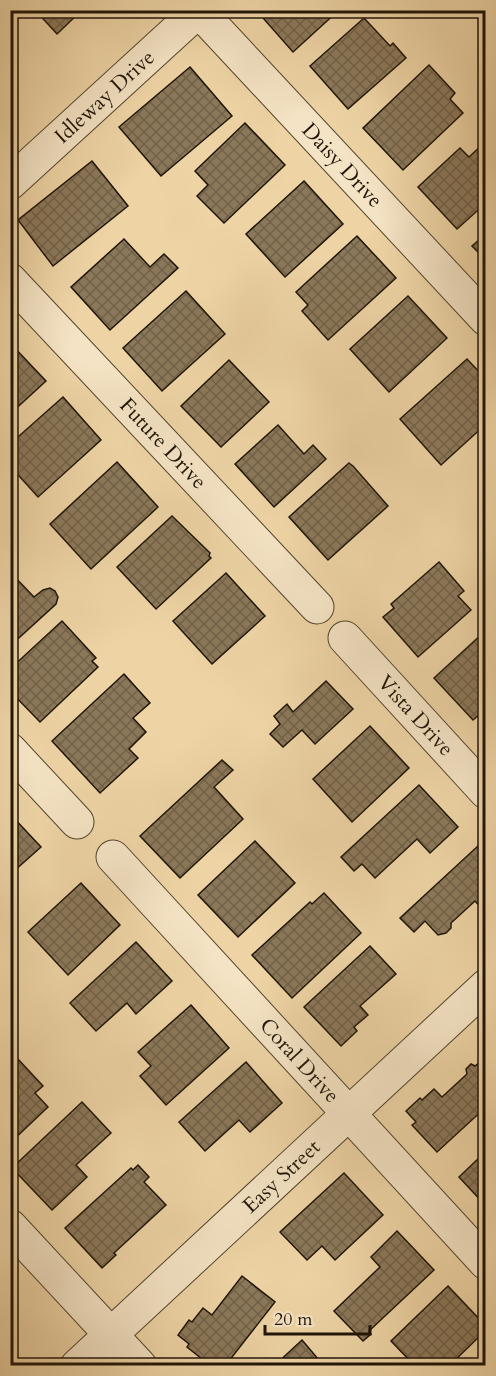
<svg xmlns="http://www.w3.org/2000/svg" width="496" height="1376" viewBox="0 0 496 1376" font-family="Cardo,serif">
	<defs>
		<pattern id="building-cross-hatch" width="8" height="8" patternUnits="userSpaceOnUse" patternTransform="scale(1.5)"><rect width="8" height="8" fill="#8b785a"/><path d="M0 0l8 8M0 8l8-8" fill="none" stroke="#716148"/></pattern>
	</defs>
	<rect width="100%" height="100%" fill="#eed4a5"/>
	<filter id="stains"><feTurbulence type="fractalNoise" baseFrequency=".00333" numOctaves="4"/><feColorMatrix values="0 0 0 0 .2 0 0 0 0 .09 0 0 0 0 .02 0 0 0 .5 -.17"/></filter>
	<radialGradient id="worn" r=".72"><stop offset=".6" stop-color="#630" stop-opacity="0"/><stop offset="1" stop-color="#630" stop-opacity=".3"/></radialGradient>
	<g fill="url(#building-cross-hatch)" stroke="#1f1508" stroke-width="1.5">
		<polygon points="35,10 82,10 57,34"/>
		<polygon points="256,10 339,10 293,52"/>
		<polygon points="364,18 390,46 393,43 406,58 348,109 310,66"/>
		<polygon points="429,65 455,93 450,99 463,113 403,170 363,128"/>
		<polygon points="190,67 232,116 161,176 119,127"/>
		<polygon points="245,123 285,165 224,223 197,196 208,185 195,171"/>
		<polygon points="483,144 486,147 486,203 457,229 418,187 460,148 469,157"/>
		<polygon points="92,161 128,206 53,266 18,220"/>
		<polygon points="304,181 343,224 285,277 246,234"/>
		<polygon points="486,234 486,260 472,246"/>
		<polygon points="357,236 396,278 328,340 302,311 308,305 296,292"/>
		<polygon points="124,239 150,267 164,254 178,268 110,330 71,287"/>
		<polygon points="186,291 225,334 162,391 123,348"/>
		<polygon points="408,296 447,338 389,392 350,349"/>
		<polygon points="10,343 46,381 10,414"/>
		<polygon points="467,359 486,379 486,424 441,465 400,419"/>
		<polygon points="229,360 269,402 221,447 181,406"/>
		<polygon points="63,397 101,440 38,497 10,466 10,444"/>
		<polygon points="278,425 304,454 313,445 326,459 274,507 235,464"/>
		<polygon points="117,462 158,507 91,569 50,524"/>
		<polygon points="349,463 353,466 388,506 328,560 289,517"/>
		<polygon points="172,516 210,553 209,556 211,558 156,609 117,567"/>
		<polygon points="439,562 464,591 458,596 471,610 418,657 383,617 394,608 391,604"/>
		<polygon points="10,572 34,597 43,590 50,588 55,591 58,597 56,604 10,646"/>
		<polygon points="226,573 265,616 212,664 173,621"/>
		<polygon points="62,621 96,658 92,661 98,667 40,722 10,691 10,669"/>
		<polygon points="482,634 486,637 486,709 473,720 434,678"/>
		<polygon points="124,674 150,703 133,718 146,732 129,749 138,758 100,793 52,741"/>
		<polygon points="326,681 353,709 315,744 302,730 283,747 270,734 280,724 274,716 287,704 293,712"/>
		<polygon points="370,726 409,768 352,822 313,779"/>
		<polygon points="222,760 233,770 214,787 243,819 180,878 140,836"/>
		<polygon points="419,785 458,827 430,853 417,839 375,878 362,864 354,871 341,857"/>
		<polygon points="10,814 41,847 14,871 10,867"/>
		<polygon points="255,841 295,883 238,937 198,895"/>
		<polygon points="478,846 486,854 486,907 483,910 475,901 451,923 451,928 446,933 438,935 425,921 414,932 400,918"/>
		<polygon points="81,883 120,925 68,975 28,932"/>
		<polygon points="324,893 361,933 292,998 252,955 310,902 312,904"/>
		<polygon points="136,942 172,981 136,1014 127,1003 96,1031 70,1003"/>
		<polygon points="370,946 396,974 360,1006 368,1015 354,1027 357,1031 341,1046 304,1007"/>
		<polygon points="191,1005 229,1048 166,1105 140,1076 151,1066 138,1052"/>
		<polygon points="486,1057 486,1107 437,1152 412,1125 416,1122 406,1111 420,1098 422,1100 434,1089 442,1097 467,1074 466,1069 471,1064 475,1066"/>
		<polygon points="17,1058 43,1086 35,1093 48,1107 10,1143 10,1064"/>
		<polygon points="246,1062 282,1103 250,1132 239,1120 205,1151 179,1122"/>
		<polygon points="82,1102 111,1133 76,1165 87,1177 52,1210 12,1168"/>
		<polygon points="480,1157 486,1163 486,1206 459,1177"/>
		<polygon points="138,1165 149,1177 144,1182 166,1205 114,1253 116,1255 102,1268 65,1228 131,1168 133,1170"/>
		<polygon points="344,1173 383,1215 335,1260 322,1246 307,1260 280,1232"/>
		<polygon points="397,1231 434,1270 369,1331 371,1334 363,1341 334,1311 380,1267 371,1257"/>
		<polygon points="242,1276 275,1302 225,1366 211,1366 187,1347 189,1344 178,1335 189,1320 192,1322 203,1308 212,1315"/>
		<polygon points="448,1286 486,1326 486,1330 449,1366 415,1366 391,1341"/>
		<polygon points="302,1340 324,1366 274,1366"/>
	</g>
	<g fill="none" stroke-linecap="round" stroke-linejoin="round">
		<g stroke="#53452f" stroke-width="35">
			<g id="street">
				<path id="s1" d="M198,10L486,319"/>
				<path id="s2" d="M10,183L199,10"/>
				<path id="s3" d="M10,280L317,607"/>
				<path id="s4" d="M345,638L486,792"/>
				<polyline points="10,750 77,822"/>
				<path id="s5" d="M113,857L486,1263"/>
				<polyline points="10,1226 140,1366"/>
				<path id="s6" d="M77,1366L486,986"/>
			</g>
		</g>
		<use href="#street" stroke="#f4e3c4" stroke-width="33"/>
	</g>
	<g text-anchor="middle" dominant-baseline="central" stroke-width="6" stroke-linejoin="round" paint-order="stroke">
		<g font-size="21" fill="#1f1508" stroke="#f4e3c4">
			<text stroke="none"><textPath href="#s2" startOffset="128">Idleway Drive</textPath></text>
			<text stroke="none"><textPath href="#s1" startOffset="212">Daisy Drive</textPath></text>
			<text stroke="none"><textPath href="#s3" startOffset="224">Future Drive</textPath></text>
			<text stroke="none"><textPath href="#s4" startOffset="105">Vista Drive</textPath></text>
			<text stroke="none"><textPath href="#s5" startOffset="276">Coral Drive</textPath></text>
			<text stroke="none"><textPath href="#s6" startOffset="279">Easy Street</textPath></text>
		</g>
	</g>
	<rect width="496" height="1376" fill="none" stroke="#eed4a5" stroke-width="36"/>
	<rect x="12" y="12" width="472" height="1352" fill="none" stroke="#1f1508" stroke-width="3"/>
	<rect x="18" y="18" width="460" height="1340" fill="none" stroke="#1f1508" stroke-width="1.5"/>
	<path d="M265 1325v9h105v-9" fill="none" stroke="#1f1508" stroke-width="3"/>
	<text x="274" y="1325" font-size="18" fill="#1f1508" stroke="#f4e3c4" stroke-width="4.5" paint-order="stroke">20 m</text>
	<rect width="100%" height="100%" filter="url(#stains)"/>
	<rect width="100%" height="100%" fill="url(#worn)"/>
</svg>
